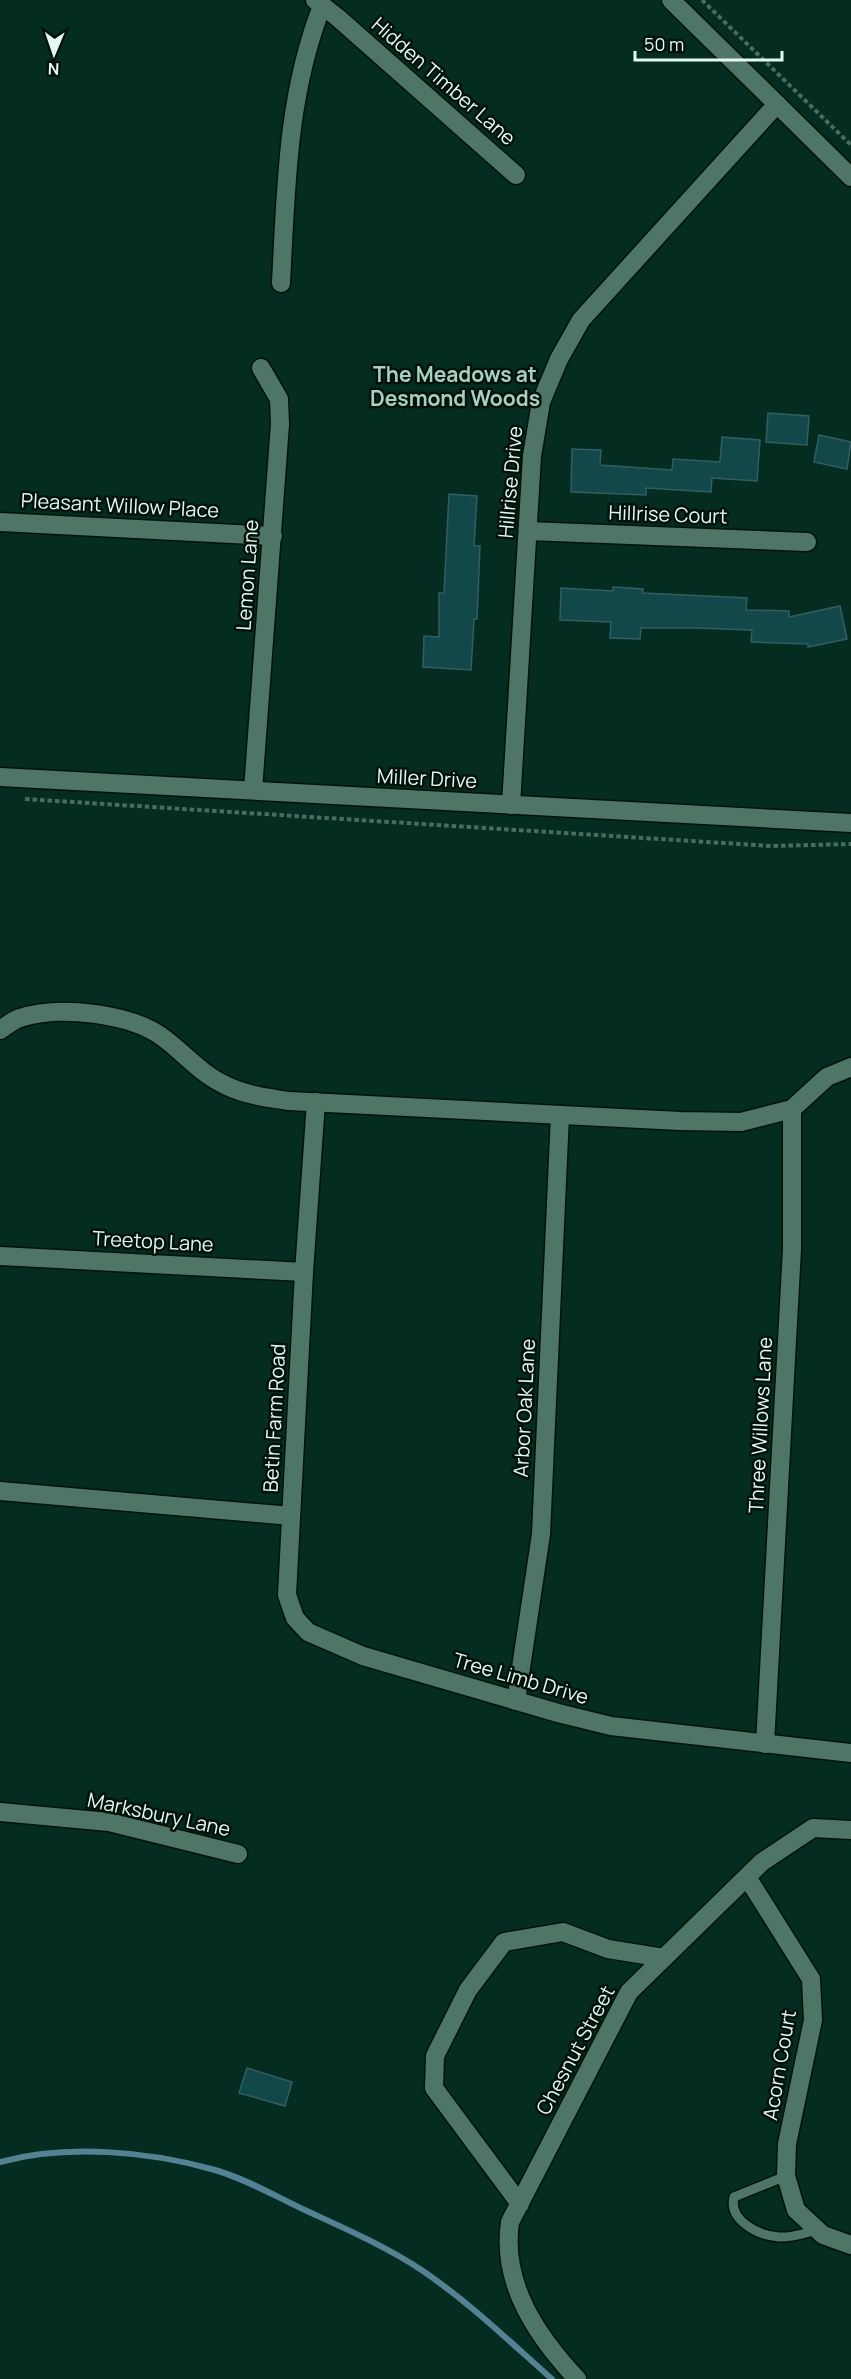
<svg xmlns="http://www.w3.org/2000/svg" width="851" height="2379" viewBox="0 0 851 2379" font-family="Manrope,sans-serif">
	<rect width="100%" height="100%" fill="#042c21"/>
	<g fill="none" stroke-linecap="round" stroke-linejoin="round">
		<path stroke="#548292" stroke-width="6" d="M0,2162C67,2144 149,2151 215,2170C246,2179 277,2197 307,2211C346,2229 387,2247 423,2271C470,2303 510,2342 552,2379"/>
	</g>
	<g fill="#13484b" stroke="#325e61" stroke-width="1.5">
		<polygon points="768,413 809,416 807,445 766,442"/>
		<polygon points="819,435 851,442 847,469 814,462"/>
		<polygon points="722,437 760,440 757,481 712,478 711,492 646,488 646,495 571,492 572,449 601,450 600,465 672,470 673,459 720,462"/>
		<polygon points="449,494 477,496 474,546 480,546 477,619 474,619 471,670 423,667 424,636 439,637 439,593 444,593"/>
		<polygon points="613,587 643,589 643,593 747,598 746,610 789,611 789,617 840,606 847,639 808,647 808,644 751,642 752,630 696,628 641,628 640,639 610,638 611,622 560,620 561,588 613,591"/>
		<polygon points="247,2068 292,2082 285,2106 239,2093"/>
	</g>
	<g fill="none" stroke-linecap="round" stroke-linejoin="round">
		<g stroke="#00130b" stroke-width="12">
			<path id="lane" d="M786,2176L734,2197C728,2221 760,2236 779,2237C792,2238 805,2233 817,2230"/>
		</g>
		<g stroke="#00130b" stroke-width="21">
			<g id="street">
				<polyline points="315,0 337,17 516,175"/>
				<polyline points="671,0 851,177"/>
				<path d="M281,283C286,188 287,95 322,6"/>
				<polyline points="0,522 273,536"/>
				<polyline points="528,531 807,542"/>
				<polyline points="0,777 851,823"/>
				<polyline points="253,790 280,424 279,399 261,368"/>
				<polyline points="511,805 532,456 541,402 559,359 581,320 777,104"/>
				<path d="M0,1030C6,1026 13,1020 20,1018C59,1005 132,1013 165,1039C186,1055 202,1075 227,1086C246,1095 268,1098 289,1101L680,1121L741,1122L792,1109L827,1077L851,1067"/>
				<polyline points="316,1102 304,1272 287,1595 295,1618 308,1632 363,1656 558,1713 611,1726 851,1753"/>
				<polyline points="0,1256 304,1272"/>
				<polyline points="0,1491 291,1516"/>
				<polyline points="516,1701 541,1534 560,1115"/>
				<polyline points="765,1744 792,1249 792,1109"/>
				<polyline points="0,1812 109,1822 238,1854"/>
				<polyline points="747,1877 811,1979 813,2020 787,2144 786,2176 796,2210 823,2235 851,2245"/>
				<polyline points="520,2204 434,2088 435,2056 468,1990 504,1942 563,1932 608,1949 664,1958"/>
				<path d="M577,2379C537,2336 501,2284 510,2222L629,1992L762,1862L813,1828L851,1830"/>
			</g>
		</g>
		<g stroke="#496b61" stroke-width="4" stroke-dasharray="4.5 3" stroke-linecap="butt">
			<polyline points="702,0 851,145"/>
			<polyline points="25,799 771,846 851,844"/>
		</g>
		<use href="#lane" stroke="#4f7567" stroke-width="9"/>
		<use href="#street" stroke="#4f7567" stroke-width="18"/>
	</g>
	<g text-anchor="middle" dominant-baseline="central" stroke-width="5" stroke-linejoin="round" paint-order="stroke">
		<g font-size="20" fill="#e4f9f0" stroke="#03110c">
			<text transform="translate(444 81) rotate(41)">Hidden Timber Lane</text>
			<text transform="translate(510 482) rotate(-85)">Hillrise Drive</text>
			<text transform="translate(120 505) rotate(3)">Pleasant Willow Place</text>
			<text transform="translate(668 514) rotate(2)">Hillrise Court</text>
			<text transform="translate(247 575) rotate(-86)">Lemon Lane</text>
			<text transform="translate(427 778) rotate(3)">Miller Drive</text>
			<text transform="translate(153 1241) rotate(3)">Treetop Lane</text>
			<text transform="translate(524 1408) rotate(-87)">Arbor Oak Lane</text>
			<text transform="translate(274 1418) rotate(-87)">Betin Farm Road</text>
			<text transform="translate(760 1425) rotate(-87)">Three Willows Lane</text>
			<text transform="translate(521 1678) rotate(16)">Tree Limb Drive</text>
			<text transform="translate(159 1814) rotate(12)">Marksbury Lane</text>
			<text transform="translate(575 2050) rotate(-62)">Chesnut Street</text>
			<text transform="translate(779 2065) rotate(-80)">Acorn Court</text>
		</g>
		<g font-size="21" font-weight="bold" fill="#a7d0c0" stroke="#03110c">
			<text x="455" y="374">The Meadows at<tspan x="455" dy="24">Desmond Woods</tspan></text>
		</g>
	</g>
	<g transform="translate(54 54) rotate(182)" stroke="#03110c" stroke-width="4.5" paint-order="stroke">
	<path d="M0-4.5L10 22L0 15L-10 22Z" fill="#e4f9f0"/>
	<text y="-9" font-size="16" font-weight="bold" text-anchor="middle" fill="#e4f9f0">N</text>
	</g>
	<path d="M635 51v9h147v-9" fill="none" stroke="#e4f9f0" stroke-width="3"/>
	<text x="644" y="51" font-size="18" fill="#e4f9f0" stroke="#03110c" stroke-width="4.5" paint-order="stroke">50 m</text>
</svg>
